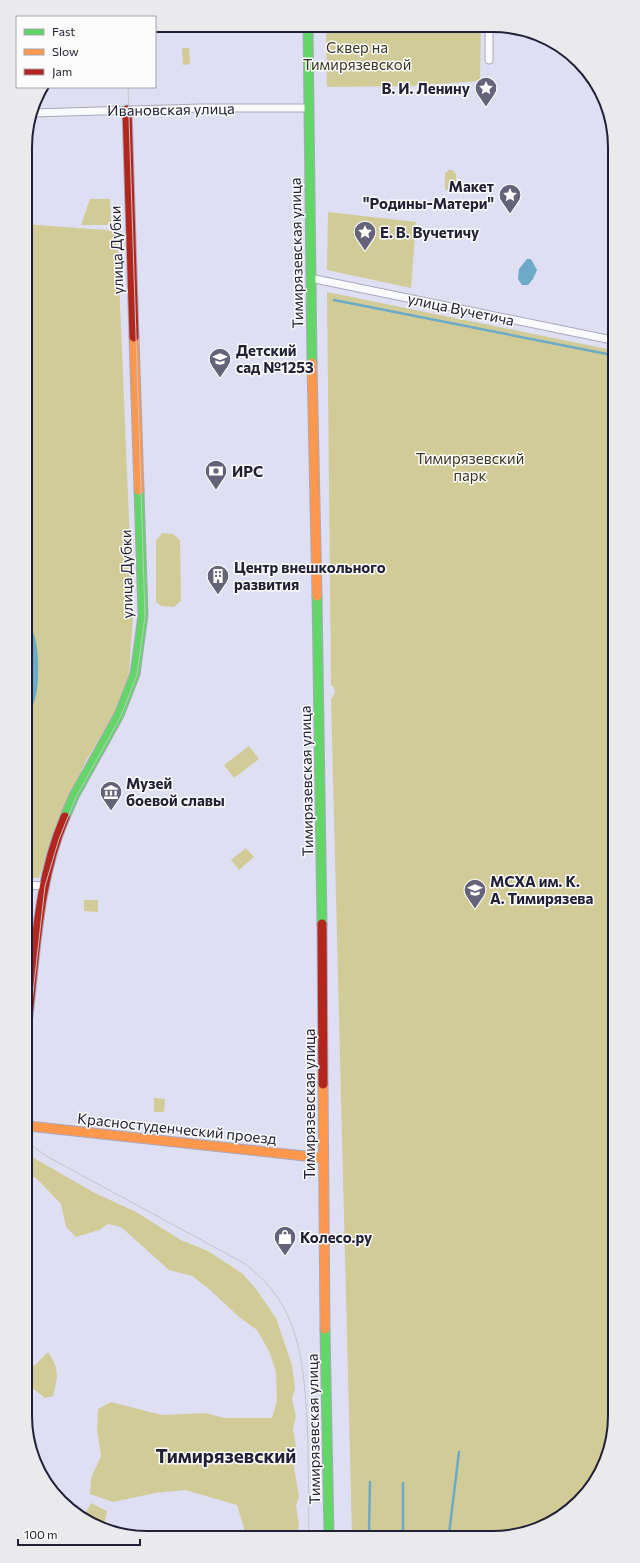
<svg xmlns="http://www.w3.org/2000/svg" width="640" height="1563" viewBox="0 0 640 1563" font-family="Commissioner,sans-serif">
	<rect width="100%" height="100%" fill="#dfdff4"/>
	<g fill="#d1cc97">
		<polygon points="326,26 481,27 480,81 410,86 327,87"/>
		<polygon points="182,48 189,48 190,64 183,65"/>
		<polygon points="449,170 453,170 456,174 456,189 451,192 445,189 445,173"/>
		<polygon points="90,199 110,199 111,225 81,225"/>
		<polygon points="328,212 416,222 411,288 327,270"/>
		<polygon points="26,224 117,231 133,616 129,674 114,714 86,761 59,818 39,878 27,877"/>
		<polygon points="327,292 612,350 615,1424 606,1462 585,1496 560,1518 524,1534 352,1535 331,699 335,693 334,687 331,685"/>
		<polygon points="162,533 173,534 180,540 181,601 174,607 161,606 156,602 156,541"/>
		<polygon points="249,746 259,759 234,778 224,765"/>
		<polygon points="246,848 254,857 239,870 231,860"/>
		<polygon points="84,900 98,900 98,912 84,911"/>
		<polygon points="154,1098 165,1099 164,1112 154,1112"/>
		<polygon points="28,1153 34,1158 95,1193 136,1212 181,1240 208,1251 243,1274 256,1289 276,1318 292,1365 295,1388 292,1399 296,1416 293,1429 296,1447 294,1468 299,1496 296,1506 299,1526 296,1535 246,1535 237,1505 185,1490 155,1493 113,1502 90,1494 91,1478 101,1456 97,1429 98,1409 111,1402 162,1415 205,1413 225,1418 272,1418 277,1401 276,1372 269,1351 257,1330 239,1317 209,1289 192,1276 169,1270 121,1227 108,1224 99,1230 76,1237 66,1227 61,1204 36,1178 28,1176"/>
		<path d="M48,1352C60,1369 58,1377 53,1396L45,1398L32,1388L29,1389V1366L35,1365Z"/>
		<polygon points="91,1503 107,1511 104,1526 84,1516"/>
	</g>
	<g fill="#6daac7">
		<polygon points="527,259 531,259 537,270 533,279 528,285 522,285 518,279 519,269"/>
		<path d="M27,625C29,627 32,629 33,632C40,646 42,705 27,713Z"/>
	</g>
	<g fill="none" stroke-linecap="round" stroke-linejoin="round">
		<g stroke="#6daac7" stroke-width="2.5">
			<polyline points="334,300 612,355"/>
			<polyline points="613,1167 614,1163"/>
			<polyline points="369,1531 370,1482"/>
			<polyline points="403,1532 403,1483"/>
			<polyline points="449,1534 459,1452"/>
		</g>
		<g stroke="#a9a8bc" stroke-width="9">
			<g id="street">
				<polyline points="489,60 489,27"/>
				<polyline points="32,113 201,108 309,108"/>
				<polyline points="310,278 612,340"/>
				<polyline points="27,885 43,886"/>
			</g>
		</g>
		<g stroke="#a9a8bc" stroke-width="11">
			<g id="fast">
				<polyline points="308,26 312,363"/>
				<polyline points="317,596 322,924"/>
				<polyline points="65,817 74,796 119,715 135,674 143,615 139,490"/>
				<polyline points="325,1329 329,1535"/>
			</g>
		</g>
		<g stroke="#a9a8bc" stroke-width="11">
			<g id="slow">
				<polyline points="134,337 139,490"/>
				<polyline points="312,363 317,596"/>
				<polyline points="323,1084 325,1329"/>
				<polyline points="28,1126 323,1158"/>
			</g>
		</g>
		<g stroke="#a9a8bc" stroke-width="11">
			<g id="jam">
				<polyline points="127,110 134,337"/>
				<polyline points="322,924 323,1084"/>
				<path d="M28,1016C36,949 38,880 65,817"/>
			</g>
		</g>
		<use href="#street" stroke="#fafafd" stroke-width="7"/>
		<use href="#fast" stroke="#63d668" stroke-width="9"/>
		<use href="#slow" stroke="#ff974d" stroke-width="9"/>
		<use href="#jam" stroke="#b3261e" stroke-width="9"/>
		<g stroke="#c5c5ca" stroke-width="1">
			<polyline points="28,1038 45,886 59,839 76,797 121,716 137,675 145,616 128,87"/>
			<path d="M28,1143L48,1157L242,1262C298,1301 303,1356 307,1419C309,1457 308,1496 309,1535"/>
		</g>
	</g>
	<defs>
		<g id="sight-pin" transform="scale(1.15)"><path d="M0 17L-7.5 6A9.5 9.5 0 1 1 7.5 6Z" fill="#646379" stroke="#fcfcfc"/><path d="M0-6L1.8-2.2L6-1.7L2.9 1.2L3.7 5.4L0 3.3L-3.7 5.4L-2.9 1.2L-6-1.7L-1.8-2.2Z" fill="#fff"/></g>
		<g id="school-pin" transform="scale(1.15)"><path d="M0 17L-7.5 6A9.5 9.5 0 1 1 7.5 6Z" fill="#646379" stroke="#fcfcfc"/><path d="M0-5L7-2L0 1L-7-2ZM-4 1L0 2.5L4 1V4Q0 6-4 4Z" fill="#fff"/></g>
		<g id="bank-pin" transform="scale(1.15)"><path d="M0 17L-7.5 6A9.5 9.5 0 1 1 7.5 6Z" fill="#646379" stroke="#fcfcfc"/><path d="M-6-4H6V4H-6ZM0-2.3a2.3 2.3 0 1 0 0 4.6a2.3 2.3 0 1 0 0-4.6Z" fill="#fff"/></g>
		<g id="building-pin" transform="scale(1.15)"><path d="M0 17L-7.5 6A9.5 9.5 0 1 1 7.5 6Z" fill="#646379" stroke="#fcfcfc"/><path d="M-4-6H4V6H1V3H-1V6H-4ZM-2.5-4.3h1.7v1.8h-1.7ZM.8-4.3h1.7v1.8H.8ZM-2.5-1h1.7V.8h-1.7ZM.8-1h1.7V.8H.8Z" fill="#fff"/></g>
		<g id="museum-pin" transform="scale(1.15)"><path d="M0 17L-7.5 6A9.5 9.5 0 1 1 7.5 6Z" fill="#646379" stroke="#fcfcfc"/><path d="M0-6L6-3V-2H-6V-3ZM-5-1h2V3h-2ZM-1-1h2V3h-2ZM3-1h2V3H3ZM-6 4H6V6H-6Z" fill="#fff"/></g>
		<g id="university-pin" transform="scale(1.15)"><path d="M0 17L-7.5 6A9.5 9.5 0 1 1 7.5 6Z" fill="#646379" stroke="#fcfcfc"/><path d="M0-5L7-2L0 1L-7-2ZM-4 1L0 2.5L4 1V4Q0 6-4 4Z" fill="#fff"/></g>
		<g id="shop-pin" transform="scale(1.15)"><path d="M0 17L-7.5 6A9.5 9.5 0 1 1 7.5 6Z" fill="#646379" stroke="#fcfcfc"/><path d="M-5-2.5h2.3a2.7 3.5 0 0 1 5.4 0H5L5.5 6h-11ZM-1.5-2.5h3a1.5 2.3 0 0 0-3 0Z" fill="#fff"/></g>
	</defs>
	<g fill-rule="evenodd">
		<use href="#sight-pin" x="486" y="88"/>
		<use href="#sight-pin" x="510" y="195"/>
		<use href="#sight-pin" x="365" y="232"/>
		<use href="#school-pin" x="220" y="359"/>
		<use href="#bank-pin" x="216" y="471"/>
		<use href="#building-pin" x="218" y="576"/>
		<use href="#museum-pin" x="111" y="792"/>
		<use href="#university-pin" x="475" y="890"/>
		<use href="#shop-pin" x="285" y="1237"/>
	</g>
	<g text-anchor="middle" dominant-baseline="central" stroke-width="3" stroke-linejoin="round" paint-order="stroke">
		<g font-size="15" fill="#37361e" stroke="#fcfcfc">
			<text x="357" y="47">Сквер на<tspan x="357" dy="17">Тимирязевской</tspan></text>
			<text x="470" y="458">Тимирязевский<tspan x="470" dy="17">парк</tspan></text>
		</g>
		<g font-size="15" font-weight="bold" fill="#212037" stroke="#fcfcfc" text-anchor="start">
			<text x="470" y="88" text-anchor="end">В. И. Ленину</text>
			<text x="494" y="186" text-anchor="end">Макет<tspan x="494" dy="17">"Родины-Матери"</tspan></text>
			<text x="380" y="232">Е. В. Вучетичу</text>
			<text x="236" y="350">Детский<tspan x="236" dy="17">сад №1253</tspan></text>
			<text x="232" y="471">ИРС</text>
			<text x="234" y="567">Центр внешкольного<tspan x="234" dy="17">развития</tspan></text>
			<text x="126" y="783">Музей<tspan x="126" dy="17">боевой славы</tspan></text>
			<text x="490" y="881">МСХА им. К.<tspan x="490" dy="17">А. Тимирязева</tspan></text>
			<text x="300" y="1237">Колесо.ру</text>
		</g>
		<g font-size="15" fill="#212037" stroke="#fcfcfc">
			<text transform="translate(171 109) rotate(-1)">Ивановская улица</text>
			<text transform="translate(116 250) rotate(-92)">улица Дубки</text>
			<text transform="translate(296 253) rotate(-91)">Тимирязевская улица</text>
			<text transform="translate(461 309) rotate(12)">улица Вучетича</text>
			<text transform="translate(126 574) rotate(-91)">улица Дубки</text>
			<text transform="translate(306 781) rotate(-91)">Тимирязевская улица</text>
			<text transform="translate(309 1104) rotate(-90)">Тимирязевская улица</text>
			<text transform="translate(177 1128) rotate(6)">Красностуденческий проезд</text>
			<text transform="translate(313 1429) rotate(-91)">Тимирязевская улица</text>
		</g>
		<g font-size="19" font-weight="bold" fill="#212037" stroke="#fcfcfc">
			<text x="226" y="1455">Тимирязевский</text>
		</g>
	</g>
	<path d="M0 0H640V1563H0ZM147 32H493A115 115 0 0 1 608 147V1416A115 115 0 0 1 493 1531H147A115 115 0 0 1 32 1416V147A115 115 0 0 1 147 32Z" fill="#eaeaec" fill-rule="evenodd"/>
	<path fill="none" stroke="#212037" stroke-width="2" d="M147 32H493A115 115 0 0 1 608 147V1416A115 115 0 0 1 493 1531H147A115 115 0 0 1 32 1416V147A115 115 0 0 1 147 32Z"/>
	<rect x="16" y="16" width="140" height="72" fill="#fcfcfc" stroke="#a4a4ad"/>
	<rect x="24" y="29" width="20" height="6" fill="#63d668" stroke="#a4a4ad"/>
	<text x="52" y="36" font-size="12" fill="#212037">Fast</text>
	<rect x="24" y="49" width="20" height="6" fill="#ff974d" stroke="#a4a4ad"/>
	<text x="52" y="56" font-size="12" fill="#212037">Slow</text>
	<rect x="24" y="69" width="20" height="6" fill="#b3261e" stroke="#a4a4ad"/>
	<text x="52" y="76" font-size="12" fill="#212037">Jam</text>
	<path d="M18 1539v6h122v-6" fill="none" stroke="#212037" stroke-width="2"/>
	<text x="24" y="1539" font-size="12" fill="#212037" stroke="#fcfcfc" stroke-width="3" paint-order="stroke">100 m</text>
</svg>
